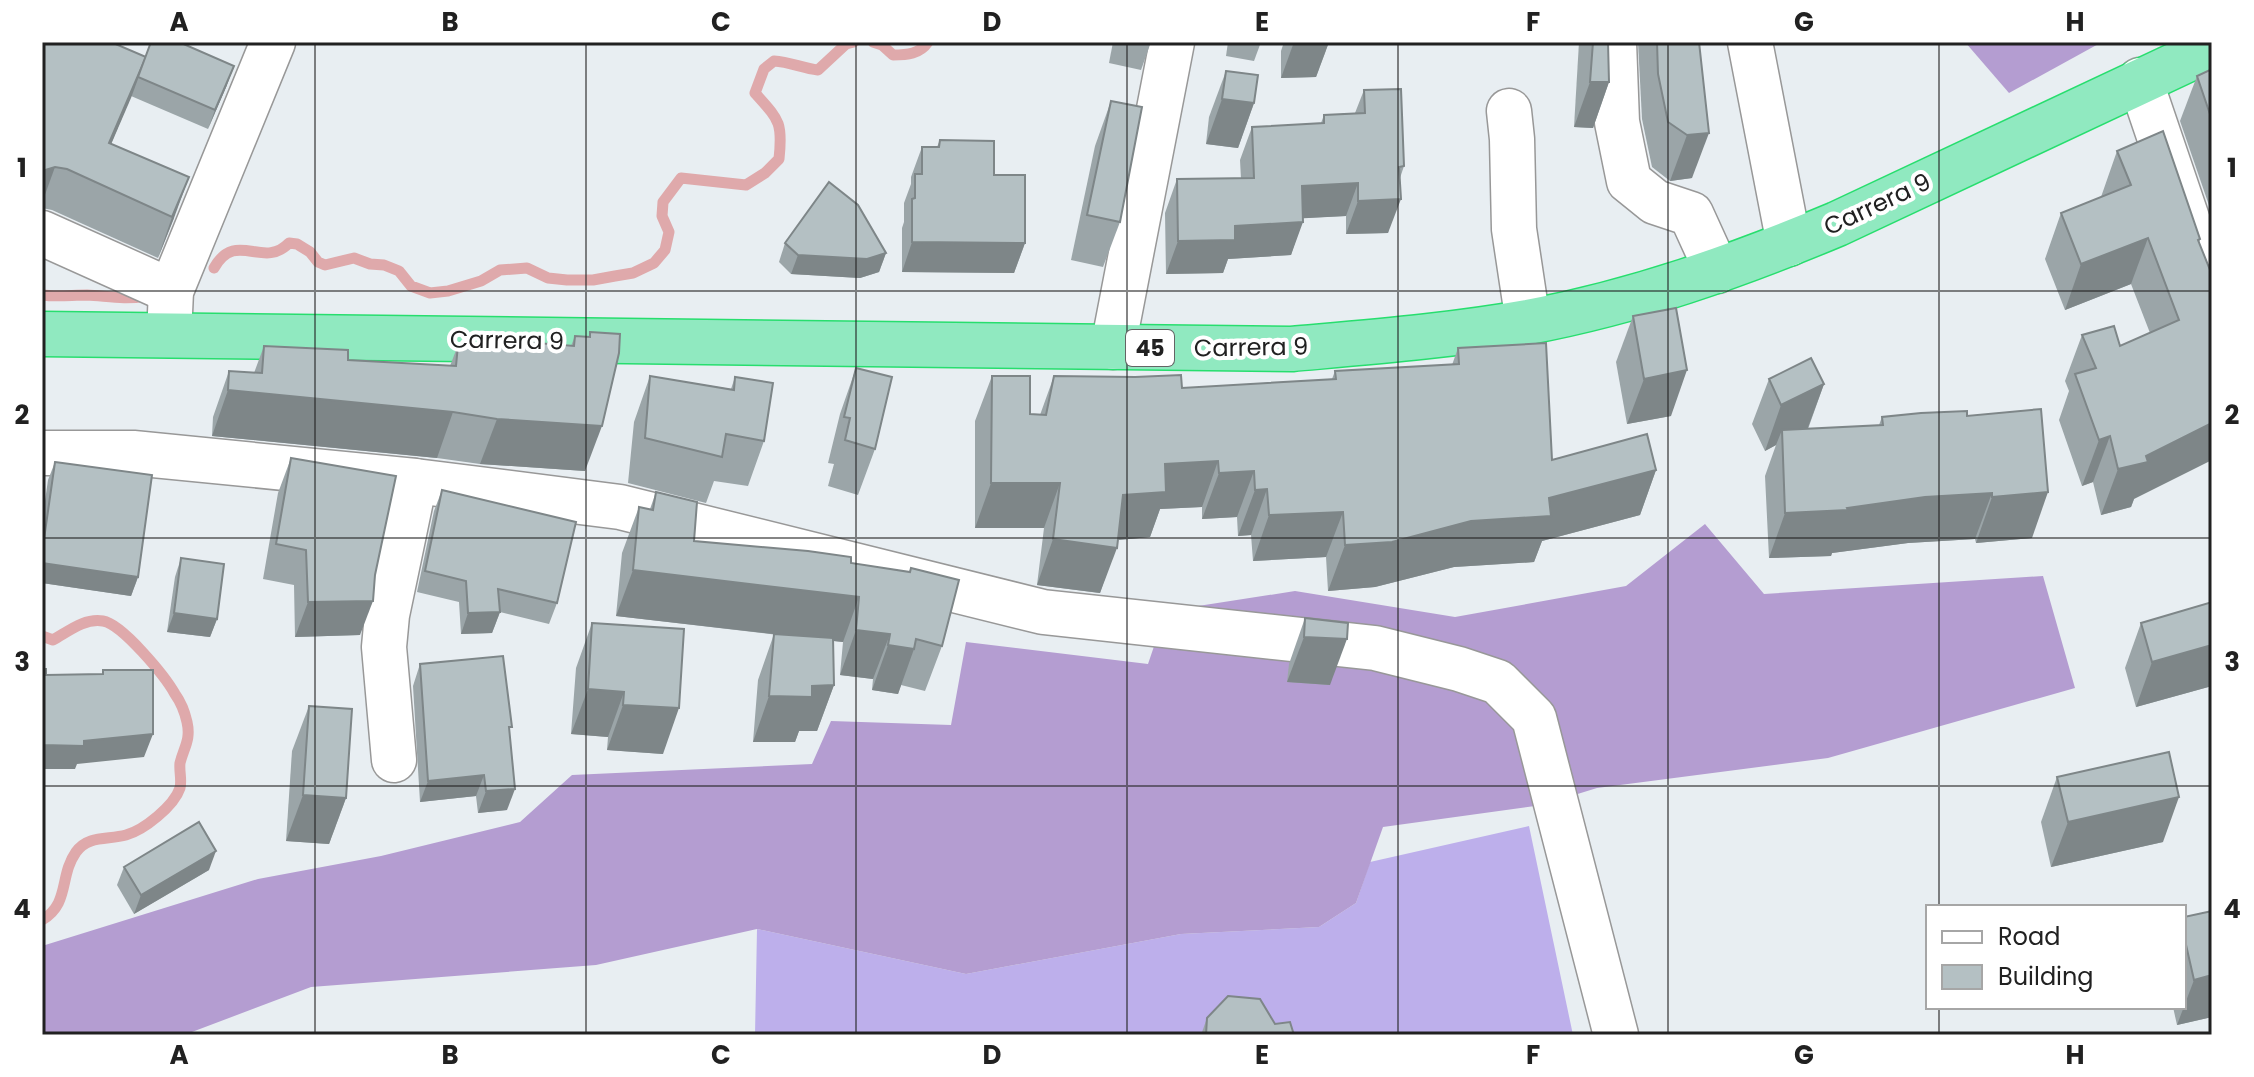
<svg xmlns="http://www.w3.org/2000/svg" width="2254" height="1077" viewBox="0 0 2254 1077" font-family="Poppins,sans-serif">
	<rect width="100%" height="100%" fill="#e8eef2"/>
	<polygon fill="#bdafeb" points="1529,826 1573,1035 755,1035 757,929 966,974 1181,934 1319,927 1356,903 1370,862"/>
	<g fill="#b49dd1">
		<polygon points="1965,42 2102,42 2009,93"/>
		<polygon points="1705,524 1764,594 2043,576 2075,688 1828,758 1597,788 1542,805 1383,827 1356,903 1319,927 1181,934 966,974 757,929 596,965 311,987 184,1035 42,1035 42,946 258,879 381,856 520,822 572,775 812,764 831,721 951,725 966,642 1148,664 1166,611 1295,591 1455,617 1626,586"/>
	</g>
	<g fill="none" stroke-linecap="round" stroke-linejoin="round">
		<g stroke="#dfa9ab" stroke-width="11">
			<path d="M873,42L882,45L893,55C907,55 920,54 928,42"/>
			<path d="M214,268C236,229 263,270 289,243L297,244L310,252L318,262L325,265L354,258L370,264L384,265L399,271L411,286L430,293L448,291L481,281L500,270L527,268L548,278L567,280H593L615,276L633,273L654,263L665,250L669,232L662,216L663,202L681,178L746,185L765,173L779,159C783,122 779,120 755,93L764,69L774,61C790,62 802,68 818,70L846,44L854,42"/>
			<path d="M42,295C57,297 72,295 87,295C107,296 125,300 145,296"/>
			<path d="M42,636L53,640C69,631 84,618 103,621C122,624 165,676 175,694C180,701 185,713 187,722C191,740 184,747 180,763C179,771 182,780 180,788C174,806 144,830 126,835C108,840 88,835 76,852C59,876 70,904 42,920"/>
		</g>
		<g stroke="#989898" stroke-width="47">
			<g id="minor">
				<polyline points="1614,42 1617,122 1629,181 1655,202 1691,214 1717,271"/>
				<polyline points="1750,42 1789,244"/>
				<polyline points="2140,80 2212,292"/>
				<polyline points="1509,111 1512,139 1514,229 1528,322"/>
				<polyline points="42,233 171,291"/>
				<polyline points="169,335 171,291 273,42"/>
				<polyline points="1113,347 1172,42"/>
				<polyline points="42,453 133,453 415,481 620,507 1043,612 1375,648 1459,669 1498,682 1534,718 1616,1035"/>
				<polyline points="394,760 384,647 387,615 415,481"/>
			</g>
		</g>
		<g stroke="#27de6e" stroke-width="47">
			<path id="highway" d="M42,334L1292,349C1371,342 1450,336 1528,322C1635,302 1737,266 1837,224L2212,48"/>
		</g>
		<use href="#minor" stroke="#fff" stroke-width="44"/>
		<use href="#highway" stroke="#90e9c0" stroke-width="44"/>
	</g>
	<g fill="#9ba5a8">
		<polygon points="1113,42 1151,42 1141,70 1109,63"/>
		<polygon points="1228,42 1261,42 1254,61 1226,56"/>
		<polygon points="1284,42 1329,42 1316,77 1281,78 1281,51"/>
		<polygon points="1579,42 1608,42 1609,82 1593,128 1574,127"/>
		<polygon points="1638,42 1699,42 1692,178 1670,181 1652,167 1642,119"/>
		<polygon points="42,44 227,85 208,129 131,96 111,144 174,218 158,258 52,210 42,208"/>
		<polygon points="2212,69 2212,214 2180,121 2197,76"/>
		<polygon points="1226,71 1254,103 1238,148 1206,144 1209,117"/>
		<polygon points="1364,90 1404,166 1400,178 1388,233 1346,234 1346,216 1303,218 1291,255 1228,259 1223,273 1166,274 1165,213 1177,179 1241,179 1240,160 1252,127 1321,123 1324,115 1355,113"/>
		<polygon points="1111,101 1120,222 1103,267 1071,260 1095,146"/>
		<polygon points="940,140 994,175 1025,243 1014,273 902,272 902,228 904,222 904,203 911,184 911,177 922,147 937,147"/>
		<polygon points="2117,151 2200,239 2134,499 2131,507 2101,515 2093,482 2082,486 2059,420 2069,391 2065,381 2082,335 2120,346 2150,333 2131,284 2065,310 2045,259 2061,213 2101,197"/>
		<polygon points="785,243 886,253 879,272 860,278 791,274 779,262"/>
		<polygon points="1633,316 1671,416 1627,424 1616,362"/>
		<polygon points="590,332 585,471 480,464 437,458 212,436 213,417 229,371 254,373 264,346 348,360 450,366 458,345 523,347 525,342 571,346 575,336 589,337"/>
		<polygon points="1458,348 1552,460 1656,470 1640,515 1542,541 1534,562 1454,567 1375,587 1328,591 1326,557 1253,561 1251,535 1238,536 1237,517 1202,519 1202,507 1160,509 1150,537 1118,540 1100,593 1037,585 1044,528 975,528 975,421 992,376 1030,414 1040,415 1054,376 1182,388 1332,379 1335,371 1452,365"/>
		<polygon points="856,368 875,449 858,495 828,486 834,464 828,463 840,414"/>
		<polygon points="650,376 731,389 735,377 764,441 748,486 714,481 706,503 628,483 634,422"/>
		<polygon points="1769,379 1824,384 1808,429 1879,425 1882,417 1967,416 2032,538 1976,543 1975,539 1908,543 1832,553 1831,556 1769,558 1765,476 1776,445 1765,451 1752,424"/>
		<polygon points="291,458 360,635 295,637 294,585 263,579 278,493"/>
		<polygon points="55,462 138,577 131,596 42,583 42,522 48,480"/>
		<polygon points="442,490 557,603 549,624 500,612 492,633 461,634 459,602 417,592 434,511"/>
		<polygon points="656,492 694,541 851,563 942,646 925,691 901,685 898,694 872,690 873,679 840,675 843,642 833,641 834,685 817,731 799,731 795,742 753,742 758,680 774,634 778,635 616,616 622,553 639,507 650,509"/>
		<polygon points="181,558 217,619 210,637 167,632 175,577"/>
		<polygon points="2212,602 2212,686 2136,707 2125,668 2141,623"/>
		<polygon points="1305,618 1330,685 1287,682 1289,664"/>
		<polygon points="592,623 663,754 607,750 608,737 571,734 576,668"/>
		<polygon points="420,664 509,733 507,810 478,813 476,796 420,802 413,686"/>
		<polygon points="309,706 346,798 329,844 286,841 292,751"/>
		<polygon points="2057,777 2163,842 2051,867 2041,822"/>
		<polygon points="124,867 209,870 134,914 117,885"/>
		<polygon points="2212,911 2212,1017 2177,1025 2173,1007 2184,1007 2184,917"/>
		<polygon points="1207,1018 1275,1024 1294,1035 1201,1035"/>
	</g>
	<g fill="#7e8688">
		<polygon points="1294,42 1329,42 1316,77 1281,78"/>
		<polygon points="146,57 131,98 94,184 109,143"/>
		<polygon points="234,66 227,85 208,129 215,110"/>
		<polygon points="1590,82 1609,82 1593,128 1574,127"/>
		<polygon points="1222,99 1254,103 1238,148 1206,144"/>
		<polygon points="1709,133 1692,178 1670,181 1687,135"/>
		<polygon points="55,167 42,203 42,175 43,171"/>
		<polygon points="189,177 174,218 158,258 172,217"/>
		<polygon points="1358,183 1346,216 1290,219 1302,186"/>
		<polygon points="1401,199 1388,233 1346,234 1358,201"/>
		<polygon points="1303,222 1291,255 1228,259 1223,273 1166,274 1178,241 1235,226"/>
		<polygon points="2148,238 2131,284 2065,310 2081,264"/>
		<polygon points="912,242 1025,243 1014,273 902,272"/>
		<polygon points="886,253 879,272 860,278 791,274 798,255"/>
		<polygon points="1687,370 1671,416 1627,424 1644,379"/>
		<polygon points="1824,384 1807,430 1782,430 1776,445 1765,451 1781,405"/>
		<polygon points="228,390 453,412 437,458 212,436"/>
		<polygon points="497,419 602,426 585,471 480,464"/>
		<polygon points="2212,423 2212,460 2134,499 2131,507 2101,515 2118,469"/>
		<polygon points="2110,436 2093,482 2082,486 2099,440"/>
		<polygon points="1218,461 1202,507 1160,509 1150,537 1107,541 1123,495 1165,464"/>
		<polygon points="1656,470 1640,515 1542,541 1534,562 1454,567 1375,587 1328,591 1345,545 1549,498"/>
		<polygon points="1254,471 1237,517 1202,519 1219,473"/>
		<polygon points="991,483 1060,483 1044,528 975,528"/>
		<polygon points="1267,489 1251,535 1238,536 1255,490"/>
		<polygon points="2048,492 2032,538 1976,543 1992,497"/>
		<polygon points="1992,493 1975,539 1908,543 1832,553 1831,556 1769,558 1785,513 1847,508 1925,497"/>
		<polygon points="1343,512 1326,557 1253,561 1269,515"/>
		<polygon points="1053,539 1117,548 1100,593 1037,585"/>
		<polygon points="42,563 138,577 131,596 42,583"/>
		<polygon points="633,570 859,597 843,642 616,616"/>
		<polygon points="373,601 360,635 295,637 308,602"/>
		<polygon points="500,612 492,633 461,634 468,613"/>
		<polygon points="174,613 217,619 210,637 167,632"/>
		<polygon points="856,630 890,634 873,679 840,675"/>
		<polygon points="1304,637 1347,639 1330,685 1287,682"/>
		<polygon points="888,645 914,649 898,694 872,690"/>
		<polygon points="2212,645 2212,686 2136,707 2152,662"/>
		<polygon points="834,685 817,731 799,731 795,742 753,742 769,696 812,686"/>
		<polygon points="588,689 624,692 608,737 571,734"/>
		<polygon points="623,705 679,708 663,754 607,750"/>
		<polygon points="153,734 144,757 77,764 75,769 42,769 42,745"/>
		<polygon points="484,775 476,796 420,802 428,781"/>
		<polygon points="515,789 507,810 478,813 486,791"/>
		<polygon points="303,795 346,798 329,844 286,841"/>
		<polygon points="2179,797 2163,842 2051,867 2068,822"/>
		<polygon points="216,851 209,870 134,914 141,895"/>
		<polygon points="2212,975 2212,1017 2177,1025 2194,980"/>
	</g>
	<g fill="#b4c0c3" stroke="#7e8688" stroke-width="2">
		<polygon points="43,42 111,42 146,57 109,143 189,177 172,217 67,169 55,167 42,171"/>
		<polygon points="151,42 179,42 234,66 215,110 138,77"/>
		<polygon points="1593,42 1608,42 1609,82 1590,82"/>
		<polygon points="1657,42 1699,42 1709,133 1687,135 1668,122 1658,74"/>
		<polygon points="2212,69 2212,120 2197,76"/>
		<polygon points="1226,71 1258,75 1254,103 1222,99"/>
		<polygon points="1401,89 1404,166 1399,167 1401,199 1358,201 1358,183 1302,186 1303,222 1235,226 1235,240 1178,241 1177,179 1254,178 1252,127 1324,123 1324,115 1365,113 1364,90"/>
		<polygon points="1111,101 1142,107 1120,222 1087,215"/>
		<polygon points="2163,131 2200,239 2198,240 2212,275 2212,423 2146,456 2148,462 2118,469 2110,436 2099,440 2075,374 2096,368 2082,335 2114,326 2120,346 2179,320 2148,238 2081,264 2061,213 2131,185 2117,151"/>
		<polygon points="940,140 994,141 994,175 1025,175 1025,243 912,242 912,199 915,198 915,174 922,174 922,147 939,147"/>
		<polygon points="829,182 858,205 886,253 867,259 798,255 785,243"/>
		<polygon points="1676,308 1687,370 1644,379 1633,316"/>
		<polygon points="590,332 620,334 619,353 602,426 497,419 453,412 228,390 229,371 262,373 264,346 348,350 348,360 456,366 458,345 525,347 525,342 574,346 575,336 590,337"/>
		<polygon points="1546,343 1552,460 1647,434 1656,470 1549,498 1551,516 1471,521 1392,542 1345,545 1343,512 1269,515 1267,489 1255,490 1254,471 1219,473 1218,461 1165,464 1166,492 1123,495 1117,548 1053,539 1060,483 991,483 992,376 1030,376 1030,414 1046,415 1054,376 1135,377 1181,375 1182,388 1336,379 1335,371 1459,364 1458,348"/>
		<polygon points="1811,358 1824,384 1781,405 1769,379"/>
		<polygon points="856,368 892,377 875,449 845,440 850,418 844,417"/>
		<polygon points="650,376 734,390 735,377 773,383 764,441 726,434 722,457 645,438"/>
		<polygon points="2041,409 2048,492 1992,497 1992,493 1925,497 1847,508 1848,510 1785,513 1782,430 1883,425 1882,417 1921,413 1967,411 1967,416"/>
		<polygon points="291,458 396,476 375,575 373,601 308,602 306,550 276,544"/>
		<polygon points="55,462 152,475 138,577 42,563 42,553"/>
		<polygon points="442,490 576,522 557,603 498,589 500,612 468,613 466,581 425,571"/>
		<polygon points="656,492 697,502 694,541 808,551 851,557 851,563 910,572 911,568 959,580 942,646 916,639 914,649 888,645 890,634 856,630 859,597 633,570 639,507 653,510"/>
		<polygon points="181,558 224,564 217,619 174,613"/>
		<polygon points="2212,602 2212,645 2152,662 2141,623"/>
		<polygon points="1305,618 1348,623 1347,639 1304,637"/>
		<polygon points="592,623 684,629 679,708 623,705 624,692 588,689"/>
		<polygon points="774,634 833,638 834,685 812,686 812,697 769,696"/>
		<polygon points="503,656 512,727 509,727 515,789 486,791 484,775 428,781 420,664"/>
		<polygon points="42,669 46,669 46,675 103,674 103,670 153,670 153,734 84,741 84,746 42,745"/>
		<polygon points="309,706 352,709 346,798 303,795"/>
		<polygon points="2169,752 2179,797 2068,822 2057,777"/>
		<polygon points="199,822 216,851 141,895 124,867"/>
		<polygon points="2212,911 2212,975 2194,980 2184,936 2184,917"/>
		<polygon points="1228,996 1260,999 1275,1024 1290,1022 1294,1035 1206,1035 1207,1018"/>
	</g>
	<path fill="none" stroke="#212121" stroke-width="2" stroke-opacity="0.55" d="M315,42V1035M586,42V1035M856,42V1035M1127,42V1035M1398,42V1035M1668,42V1035M1939,42V907M42,291H2212M42,538H2212M42,786H2212M1939,1007V1035"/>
	<g text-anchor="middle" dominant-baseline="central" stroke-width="8" stroke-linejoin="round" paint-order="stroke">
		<rect fill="#fff" stroke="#646464" stroke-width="2" x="1126" y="330" width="48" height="36" rx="6"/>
		<g font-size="22" font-weight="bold" fill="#212121">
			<text x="1150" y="348">45</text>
		</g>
		<g font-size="24" fill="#212121" stroke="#fff">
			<text transform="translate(1877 204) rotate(-25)">Carrera 9</text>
			<text transform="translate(507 340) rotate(1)">Carrera 9</text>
			<text transform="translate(1251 347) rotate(-1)">Carrera 9</text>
		</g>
	</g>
	<rect width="2254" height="1077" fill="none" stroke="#ffffff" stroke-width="88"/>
	<rect x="1926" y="905" width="260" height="104" fill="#ffffff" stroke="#a6a6a6" stroke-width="2"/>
	<rect x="1942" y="931" width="40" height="12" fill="#ffffff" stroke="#a6a6a6" stroke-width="2"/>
	<text x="1998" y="945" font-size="24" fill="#212121">Road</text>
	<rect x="1942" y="965" width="40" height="24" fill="#b4c0c3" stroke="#a6a6a6" stroke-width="2"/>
	<text x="1998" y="985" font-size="24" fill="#212121">Building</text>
	<rect x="44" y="44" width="2166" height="989" fill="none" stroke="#212121" stroke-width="3"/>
	<g font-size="26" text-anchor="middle" font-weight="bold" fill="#212121">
		<text x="179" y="31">A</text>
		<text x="450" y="31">B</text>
		<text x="721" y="31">C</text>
		<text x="992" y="31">D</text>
		<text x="1262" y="31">E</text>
		<text x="1533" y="31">F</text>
		<text x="1804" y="31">G</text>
		<text x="2075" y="31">H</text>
		<text x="22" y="177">1</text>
		<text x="2232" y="177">1</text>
		<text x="22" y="424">2</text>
		<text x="2232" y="424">2</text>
		<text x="22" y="671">3</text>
		<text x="2232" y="671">3</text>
		<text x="22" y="918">4</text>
		<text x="2232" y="918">4</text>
		<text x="179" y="1064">A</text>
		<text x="450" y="1064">B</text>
		<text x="721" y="1064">C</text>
		<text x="992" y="1064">D</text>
		<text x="1262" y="1064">E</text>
		<text x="1533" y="1064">F</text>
		<text x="1804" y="1064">G</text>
		<text x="2075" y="1064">H</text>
	</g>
</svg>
